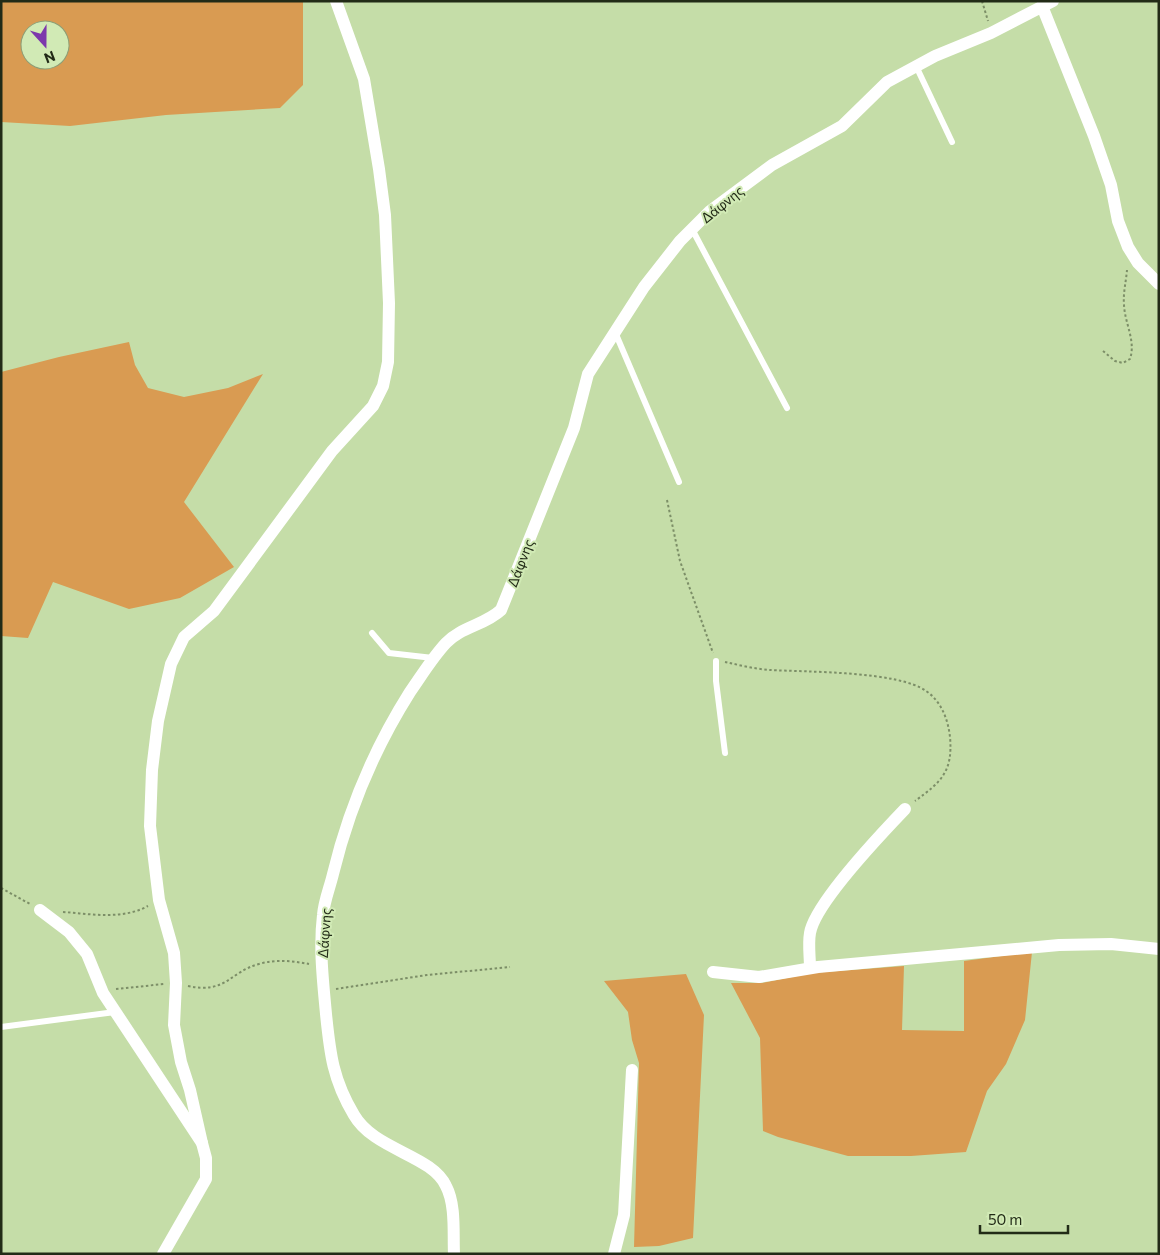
<svg xmlns="http://www.w3.org/2000/svg" width="1160" height="1255" viewBox="0 0 1160 1255" font-family="Commissioner,sans-serif">
	<rect width="100%" height="100%" fill="#c5dda8"/>
	<g fill="#d99b52" fill-rule="evenodd">
		<path d="M1,1H303V85L280,108L166,115L70,126L1,122ZM30,30H60V60H30Z"/>
		<polygon points="129,342 135,365 148,388 184,397 228,388 263,374 184,502 234,567 180,598 129,609 53,582 28,638 1,636 1,372 59,357"/>
		<polygon points="1032,952 1025,1020 1006,1064 987,1091 966,1152 911,1156 848,1156 778,1137 763,1131 760,1038 731,983 762,983 812,973 904,966 902,1030 964,1031 964,961"/>
		<polygon points="686,974 704,1015 693,1238 659,1246 634,1247 639,1063 632,1040 628,1012 604,981"/>
	</g>
	<g fill="none" stroke-linecap="round" stroke-linejoin="round">
		<g stroke="#7c8e67" stroke-width="2" stroke-dasharray="2.5 2.5" stroke-linecap="butt">
			<polyline points="982,1 988,21"/>
			<path d="M1103,351L1115,361L1123,363L1130,359C1136,341 1125,324 1124,305C1123,293 1126,282 1127,270"/>
			<polyline points="667,500 680,561 713,653"/>
			<path d="M725,662C739,665 755,669 770,670C805,672 899,671 926,691C941,701 948,719 950,737C953,772 941,782 915,801"/>
			<polyline points="1,888 30,904"/>
			<path d="M63,912C92,914 122,920 148,906"/>
			<path d="M188,986C227,994 229,972 259,964C276,959 293,961 309,964"/>
			<polyline points="116,989 164,984"/>
			<polyline points="336,989 427,975 510,967"/>
		</g>
		<g stroke="#fff" stroke-width="6">
			<polyline points="916,66 952,142"/>
			<polyline points="692,229 787,408"/>
			<polyline points="615,332 679,482"/>
			<polyline points="372,633 389,653 433,658"/>
			<polyline points="716,661 716,681 725,753"/>
			<polyline points="1,1027 115,1012"/>
		</g>
		<g stroke="#fff" stroke-width="12">
			<polyline points="1042,6 1094,136 1111,185 1118,221 1128,247 1138,263 1159,284"/>
			<polyline points="40,910 69,932 87,954 103,993 202,1143 206,1158 206,1179 163,1254"/>
			<path d="M810,968C810,957 808,944 810,933C815,903 882,833 905,809"/>
			<polyline points="713,972 759,977 818,967 1059,945 1111,944 1159,949"/>
			<polyline points="202,1143 190,1090 181,1062 174,1025 176,983 174,953 159,900 150,826 152,770 158,721 171,664 184,637 214,611 332,451 373,406 383,386 388,362 389,303 385,215 379,169 364,79 336,1"/>
			<path d="M454,1254C453,1233 456,1205 446,1186C432,1155 374,1150 354,1115C333,1080 330,1054 326,1014C323,981 319,948 323,915C324,901 330,887 333,874C349,808 374,749 410,692C422,675 432,658 446,643C461,627 485,625 501,610L574,428L588,374L644,287L680,241L710,211L772,165L842,126L887,82L935,56L991,33L1053,1"/>
			<polyline points="614,1254 624,1215 632,1070"/>
		</g>
	</g>
	<g text-anchor="middle" dominant-baseline="central" stroke-width="4" stroke-linejoin="round" paint-order="stroke">
		<g font-size="14" fill="#222b17" stroke="#d1eab5">
			<text transform="translate(722 204) rotate(-39)">Δάφνης</text>
			<text transform="translate(520 563) rotate(-69)">Δάφνης</text>
			<text transform="translate(324 933) rotate(-86)">Δάφνης</text>
		</g>
	</g>
	<rect width="1160" height="1255" fill="none" stroke="#222b17" stroke-width="5"/>
	<g transform="translate(45 45) rotate(159)"><circle r="24" fill="#d1eab5" stroke="#8b9e76"/>
	<path d="M0-4L9 19L0 12L-9 19Z" fill="#7d38ac"/>
	<text y="-8" font-size="14" font-weight="bold" text-anchor="middle" fill="#222b17">N</text>
	</g>
	<path d="M980 1225v8h88v-8" fill="none" stroke="#222b17" stroke-width="2.5"/>
	<text x="988" y="1225" font-size="15" fill="#222b17" stroke="#d1eab5" stroke-width="4" paint-order="stroke">50 m</text>
</svg>
